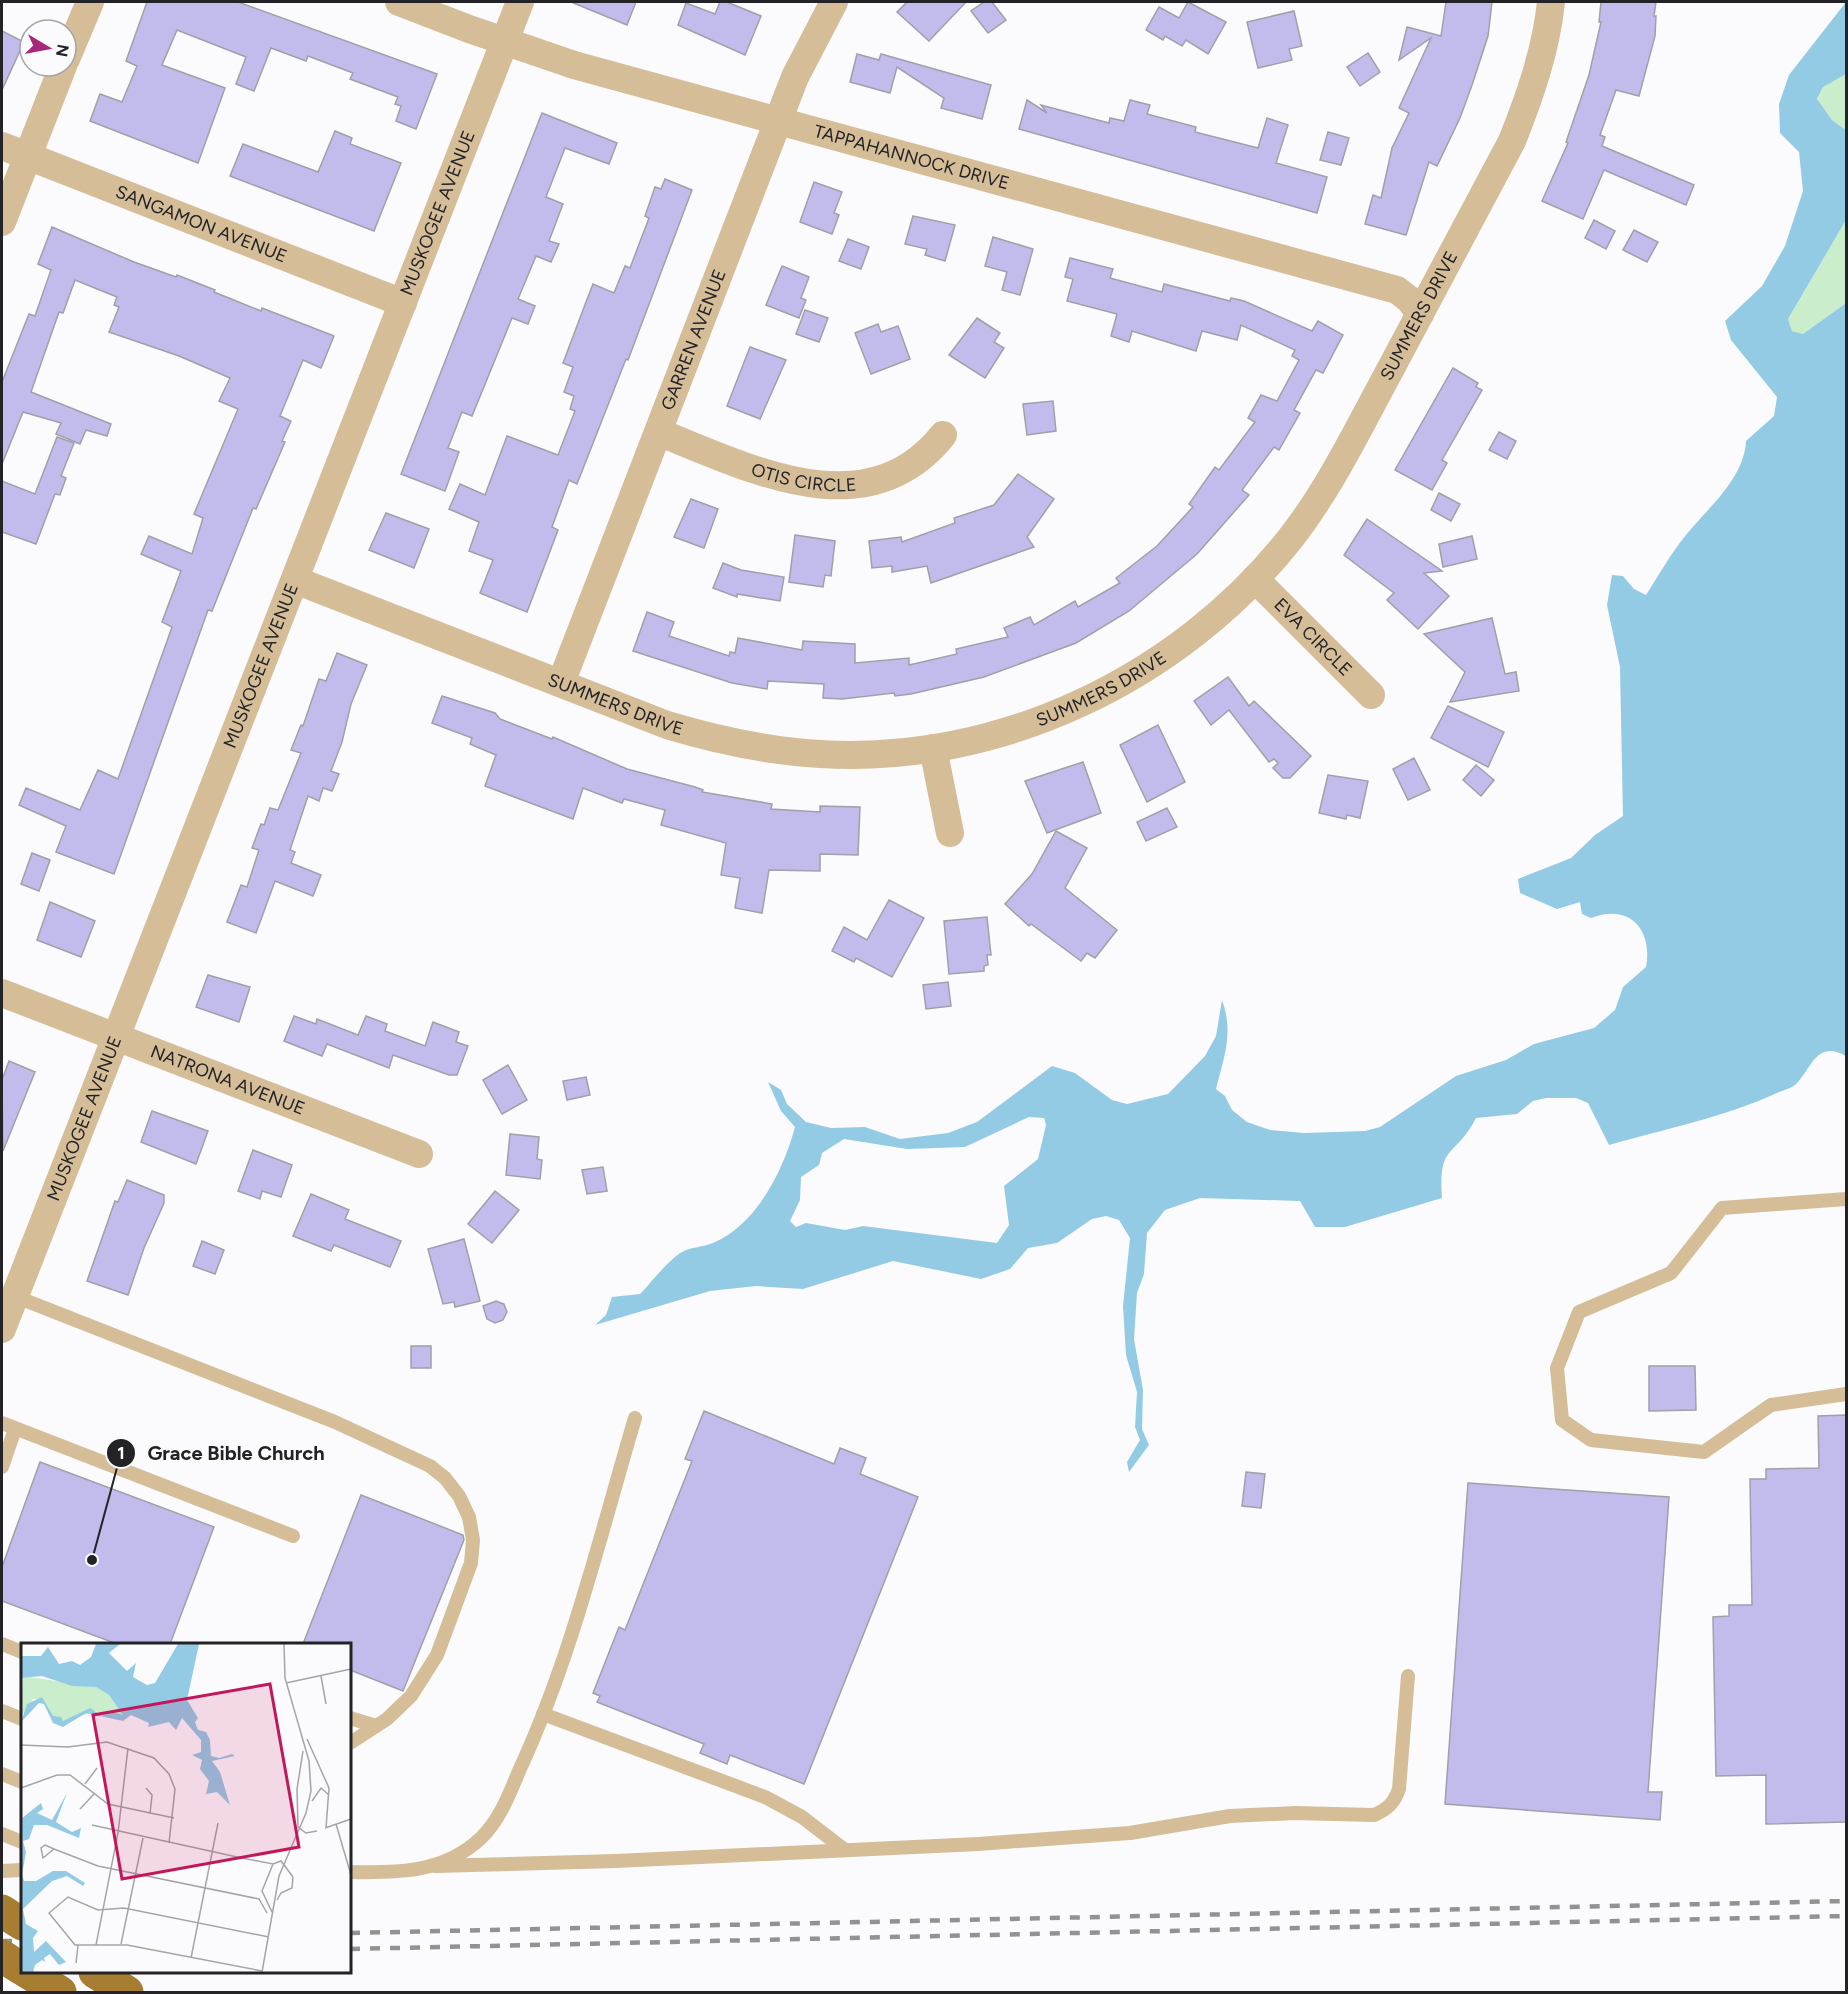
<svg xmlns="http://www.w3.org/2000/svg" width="1848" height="1994" viewBox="0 0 1848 1994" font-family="Figtree,sans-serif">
	<rect width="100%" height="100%" fill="#fbfbfd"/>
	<g fill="#caeecb">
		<polygon points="1844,73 1846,74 1846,130 1832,120 1817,100 1823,87"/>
		<polygon points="1846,220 1846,303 1803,334 1792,331 1788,319"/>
	</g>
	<path fill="#93cbe5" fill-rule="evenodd" d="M1846,2V74L1823,87L1817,99L1832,120L1846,130V220L1788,319L1792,331L1803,334L1846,303V1056C1818,1040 1812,1066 1798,1082C1793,1088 1784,1090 1777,1093C1725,1117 1665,1129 1609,1145L1588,1103L1576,1098H1546L1533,1101L1517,1114L1476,1118C1455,1159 1438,1142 1442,1198L1345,1227H1315L1300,1201L1200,1198L1165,1210L1147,1233L1144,1274L1137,1293L1134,1339L1143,1390L1142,1429L1149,1445L1129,1472L1127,1462L1140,1440L1135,1427L1137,1392L1126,1355L1123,1306L1130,1238L1119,1220L1106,1216L1092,1219L1057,1243L1028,1248L1010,1269L981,1279L893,1261L803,1289L756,1286L710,1291L595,1325L606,1315L612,1297L640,1294C651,1283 669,1259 682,1252C691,1247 703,1247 713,1243C757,1224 783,1171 795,1127L781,1111L768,1082L781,1090L787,1104L806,1122L831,1128L865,1127L900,1139L948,1133L977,1122L1052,1066L1075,1073L1112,1100L1127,1104L1168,1094L1205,1056L1216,1036L1222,1000C1234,1033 1224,1056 1216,1089L1225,1096L1232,1110L1247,1122L1270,1130L1304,1133L1365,1131L1380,1127L1456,1076L1506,1060L1534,1044L1594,1028L1615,1010L1623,987L1646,967C1653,929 1629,903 1591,918L1582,914L1580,902L1557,909L1520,893L1518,879L1571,858L1595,835L1623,816L1620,667L1607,605L1612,575L1623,576L1634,589L1646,595C1657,578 1667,560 1679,544C1702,512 1744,482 1746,441L1774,416L1777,397L1731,340L1725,321L1762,286L1785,246L1803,191L1799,152L1780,133L1779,104L1789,75ZM1029,1117L1044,1118L1046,1125L1038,1159L1004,1186L1009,1225L997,1243L863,1226L845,1230L806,1223L796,1227L790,1221L800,1200L801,1177L819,1165L822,1153L844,1139L907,1149L965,1147Z"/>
	<g fill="#c2bcec" stroke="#a09faa" stroke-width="1.5">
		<polygon points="147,2 238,2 437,74 416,129 396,121 401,106 395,104 398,97 350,79 353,73 308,56 306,61 271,48 254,91 236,84 246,57 177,30 162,65 225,88 198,163 90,121 100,94 122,102 137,66 126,61"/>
		<polygon points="571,2 636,2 627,25"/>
		<polygon points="720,2 727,2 761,16 745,55 678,25 686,3 715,14"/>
		<polygon points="907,2 966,2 929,41 897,12"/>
		<polygon points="984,2 992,2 1006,20 988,33 971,11"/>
		<polygon points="1188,2 1226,22 1208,54 1186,40 1182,46 1165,36 1163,40 1146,30 1159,7 1179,18"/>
		<polygon points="1446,2 1492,2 1488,36 1472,85 1460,118 1437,166 1429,162 1406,235 1365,224 1373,195 1381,198 1392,148 1409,113 1399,108 1431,38 1399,60 1407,27 1441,36"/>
		<polygon points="1601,2 1656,2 1654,16 1656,16 1655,36 1639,96 1616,90 1600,135 1605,137 1602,146 1694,185 1686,205 1604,170 1583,219 1542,201 1568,143 1566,142 1589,75 1601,22 1599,22"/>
		<polygon points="1294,11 1302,46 1289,49 1292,60 1258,68 1247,22"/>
		<polygon points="2,31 24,42 2,90"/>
		<polygon points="1368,53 1380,72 1360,86 1347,67"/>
		<polygon points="857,54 879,60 881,54 991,85 982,119 941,108 944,98 897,67 890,93 850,82"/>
		<polygon points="1027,100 1047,113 1041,105 1109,123 1110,118 1124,121 1130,100 1150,105 1147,114 1196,127 1195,132 1258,148 1267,118 1288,125 1276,163 1327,177 1317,213 1019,129"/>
		<polygon points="542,113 617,143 609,164 565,148 546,197 563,204 549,241 559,244 551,262 536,256 518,299 535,306 528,324 512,318 472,416 462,412 448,448 459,452 445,491 401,474"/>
		<polygon points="335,131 352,138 350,144 401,163 374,231 230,176 243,144 318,172"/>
		<polygon points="1328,132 1349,138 1341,165 1320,160"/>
		<polygon points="665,179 692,190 628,360 626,359 577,484 569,480 552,527 558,530 527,612 480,593 493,560 469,551 479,522 449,509 460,484 485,495 507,436 558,455 575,411 570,409 574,396 564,392 573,367 563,363 586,302 593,284 614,293 625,266 630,268 649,218 645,216 655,187 661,189"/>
		<polygon points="814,182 842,192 834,213 839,215 832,234 800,222"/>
		<polygon points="913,216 955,225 945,261 925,255 927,249 905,244"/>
		<polygon points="1594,220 1615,231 1606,249 1585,238"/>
		<polygon points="52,227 134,262 176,277 177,275 215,290 214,292 261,311 262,308 334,336 321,368 303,360 280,416 291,421 282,441 285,442 256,509 253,508 212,611 208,610 114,874 56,852 66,826 19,805 26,788 80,810 98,770 118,779 172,627 162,622 181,571 141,554 149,536 192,554 203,518 194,514 238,409 219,401 230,378 179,356 109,332 119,307 114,305 117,297 75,280 63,313 59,312 31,392 111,424 107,436 86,430 80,444 56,434 61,423 23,412 2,464 2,382 29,314 35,316 51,270 38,264"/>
		<polygon points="1634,230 1658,242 1647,262 1623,250"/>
		<polygon points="993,237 1033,249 1020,295 1002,290 1007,272 985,266"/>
		<polygon points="848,239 869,247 861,269 839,261"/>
		<polygon points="1070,258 1113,269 1110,278 1162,292 1164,284 1230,301 1231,298 1244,301 1312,331 1318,321 1343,335 1323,373 1316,370 1294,410 1300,413 1279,450 1274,447 1242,490 1249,495 1197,554 1129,611 1076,643 984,677 911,694 895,696 894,693 842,699 823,698 824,684 768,681 767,689 732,683 633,651 647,612 674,622 669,636 729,656 730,652 735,653 738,638 802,650 803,641 855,644 855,663 909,658 909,665 957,654 956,649 1008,637 1004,628 1030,617 1034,625 1075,601 1078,607 1120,583 1116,578 1157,546 1193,507 1189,504 1215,467 1219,470 1255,422 1248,418 1261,395 1277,401 1299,360 1292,356 1295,350 1241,325 1237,340 1202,331 1196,351 1132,331 1129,342 1111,336 1117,314 1067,301 1073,279 1065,277"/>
		<polygon points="782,266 809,277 801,298 806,300 799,318 766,305"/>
		<polygon points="805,310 828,318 819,342 796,334"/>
		<polygon points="977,318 1000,333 994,342 1004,348 985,378 949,355"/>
		<polygon points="878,324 881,332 898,326 910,359 871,374 855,333"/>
		<polygon points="750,347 786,360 760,419 727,406"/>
		<polygon points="1453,368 1478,383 1476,387 1482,390 1442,460 1447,463 1432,490 1395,470"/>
		<polygon points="1053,401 1056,431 1027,435 1023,404"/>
		<polygon points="1499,432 1516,441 1507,459 1489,450"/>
		<polygon points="57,437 74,443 61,476 66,478 60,495 55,494 36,544 2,532 2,481 35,494"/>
		<polygon points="1018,474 1054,499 1027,537 1034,547 931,583 927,566 892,572 892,566 872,568 869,541 901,537 902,542 955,523 954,518 994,505"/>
		<polygon points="1439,493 1460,504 1451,521 1431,510"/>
		<polygon points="691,499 718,509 704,548 674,537"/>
		<polygon points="386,513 429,529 414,568 369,550"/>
		<polygon points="1367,519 1442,571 1424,573 1449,596 1418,629 1387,600 1394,593 1344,555"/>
		<polygon points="795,535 835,541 831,576 825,575 823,587 789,582"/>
		<polygon points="1472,536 1477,559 1443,567 1439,544"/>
		<polygon points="723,563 741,570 784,577 780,601 737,594 737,597 713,588"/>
		<polygon points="1492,618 1505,674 1516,672 1519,691 1450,702 1465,672 1424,634"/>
		<polygon points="337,653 367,665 351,704 342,742 331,771 339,774 332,791 323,788 319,801 308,796 290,850 295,852 291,863 321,875 313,896 275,881 256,933 227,922 241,885 247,887 259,850 252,848 261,824 264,825 270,808 278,810 301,753 291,750 301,725 303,726 319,679 326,681"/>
		<polygon points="1228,677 1249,706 1254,701 1311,756 1290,778 1283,778 1273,768 1278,763 1274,759 1269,762 1229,710 1211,725 1194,701"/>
		<polygon points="442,696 495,713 500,719 552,739 553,737 627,769 695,787 703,790 702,792 772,804 771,809 820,812 820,806 860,807 858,855 820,854 820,871 769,870 762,913 735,908 740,878 721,875 726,843 661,825 665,810 624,799 622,803 583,788 573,819 485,786 496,755 470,744 472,738 432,723"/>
		<polygon points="1448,706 1504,732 1488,767 1431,738"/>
		<polygon points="1158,725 1185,782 1147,802 1120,745"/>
		<polygon points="1414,758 1430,790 1408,800 1393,769"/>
		<polygon points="1083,762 1101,813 1047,833 1025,781"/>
		<polygon points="1476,765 1494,780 1481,796 1463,780"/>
		<polygon points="1328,775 1368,781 1360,818 1347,815 1346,819 1319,813"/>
		<polygon points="1167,808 1177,827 1146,841 1137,822"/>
		<polygon points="1056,831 1087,848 1065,888 1117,930 1095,958 1087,953 1081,961 1031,924 1029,926 1005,904 1032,874"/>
		<polygon points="32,853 50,860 39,891 21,884"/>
		<polygon points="889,900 924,918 892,977 856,958 854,962 832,951 844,927 867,940"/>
		<polygon points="50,902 95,921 81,957 37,940"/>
		<polygon points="987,917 991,955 987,955 988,965 984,966 984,971 949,974 944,921"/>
		<polygon points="208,975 250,987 239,1022 196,1007"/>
		<polygon points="948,982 951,1006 926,1009 923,985"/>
		<polygon points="294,1016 316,1024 317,1019 358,1035 366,1016 387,1024 385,1031 425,1046 433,1022 459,1032 456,1042 468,1046 457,1075 449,1075 393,1055 389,1068 327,1044 322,1056 284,1041"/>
		<polygon points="9,1061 35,1072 3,1151 2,1080"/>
		<polygon points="508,1065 527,1100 502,1114 483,1080"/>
		<polygon points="586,1077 590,1095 567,1100 563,1081"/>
		<polygon points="152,1111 208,1131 196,1164 141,1142"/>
		<polygon points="510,1134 539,1137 537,1159 542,1160 540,1179 506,1175"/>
		<polygon points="253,1150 292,1165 281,1197 262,1191 260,1199 238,1191"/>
		<polygon points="603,1167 607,1191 587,1194 582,1170"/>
		<polygon points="127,1180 164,1195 164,1203 144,1248 128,1295 87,1281 115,1201 118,1202"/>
		<polygon points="495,1191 519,1210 492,1243 468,1224"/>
		<polygon points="311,1194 349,1210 345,1219 401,1241 390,1267 334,1245 331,1251 293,1236"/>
		<polygon points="464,1239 480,1301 455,1307 454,1302 443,1304 428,1249"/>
		<polygon points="202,1241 224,1250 215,1274 193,1266"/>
		<polygon points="496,1301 504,1304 507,1312 503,1320 495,1323 487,1319 483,1306"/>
		<rect x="411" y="1346" width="20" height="22"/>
		<polygon points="1649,1366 1695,1366 1696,1410 1649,1411"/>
		<polygon points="704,1411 834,1464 840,1448 866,1458 860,1474 918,1497 804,1784 730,1755 727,1764 700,1753 704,1744 597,1702 600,1696 593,1693 619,1627 625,1630 692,1461 685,1459"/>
		<polygon points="1846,1415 1846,1822 1766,1824 1766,1775 1716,1776 1713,1617 1729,1616 1729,1605 1752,1605 1750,1479 1766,1479 1766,1469 1819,1468 1818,1416"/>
		<polygon points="40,1462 214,1527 170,1644 117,1644 2,1601 2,1567"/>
		<polygon points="1246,1472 1265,1474 1261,1508 1242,1506"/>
		<polygon points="1468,1483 1669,1497 1648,1792 1662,1792 1660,1820 1445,1804"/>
		<polygon points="361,1495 463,1535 464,1540 403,1691 350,1670 350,1644 303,1644"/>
	</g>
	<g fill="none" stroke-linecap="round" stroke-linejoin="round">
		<g stroke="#d4bd97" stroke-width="14">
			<polyline points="1846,1199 1722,1208 1671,1273 1579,1312 1557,1368 1562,1420 1591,1440 1704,1452 1771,1405 1846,1394"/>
			<polyline points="14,1296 335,1422 430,1466 445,1478 459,1496 469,1517 473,1540 471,1563 437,1655 411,1696 387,1719 350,1743"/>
			<polyline points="2,1423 293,1536"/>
			<polyline points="2,1467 15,1429"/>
			<polyline points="2,1644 22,1652"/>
			<polyline points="2,1711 22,1719"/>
			<polyline points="543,1714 765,1797 802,1817 845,1850"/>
			<polyline points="350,1718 376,1726"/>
			<polyline points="2,1774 22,1782"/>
			<polyline points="2,1834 22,1842"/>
			<path d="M435,1866L616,1861L978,1844L1130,1833L1230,1816L1295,1813L1374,1815C1388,1809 1394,1803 1399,1789L1408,1676"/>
			<polyline points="2,1871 22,1870"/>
			<path d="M350,1872C398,1873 444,1873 481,1838C499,1821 510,1793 519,1771C571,1659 600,1536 635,1418"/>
		</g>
		<g stroke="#d4bd97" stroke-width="28">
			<path id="s1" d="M399,2L469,29L574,65L1397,290L1410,300L1420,314"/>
			<polyline points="66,59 90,2"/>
			<path id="s2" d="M2,146L403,303"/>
			<polyline points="2,222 63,66"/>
			<path id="s3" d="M658,432C749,468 867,530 943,435"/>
			<path id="s4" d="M1255,579L1371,695"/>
			<path id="s5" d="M295,580L667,725C717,740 767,751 820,754C999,765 1179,679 1290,539C1330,488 1359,427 1390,370C1431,294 1471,217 1512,141C1530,96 1546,50 1551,2"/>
			<path id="s6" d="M561,683L795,77L834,2"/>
			<polyline points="933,748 950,833"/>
			<path id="s7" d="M2,993L419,1154"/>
			<path id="s8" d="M2,1329L520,2"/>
		</g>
		<g stroke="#a77d31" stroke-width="33">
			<polyline points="2,1911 22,1924"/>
			<polyline points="27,1972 60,1992"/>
			<polyline points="95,1972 127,1992"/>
		</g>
		<g stroke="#929295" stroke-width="4.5" stroke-dasharray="10 10" stroke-linecap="butt">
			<polyline points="350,1933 1846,1901"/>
			<polyline points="2,1941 22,1941"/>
			<polyline points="350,1949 1846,1916"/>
			<polyline points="2,1957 22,1956"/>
		</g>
		<polyline stroke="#a77d31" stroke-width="33" points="2,1956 22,1969"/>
	</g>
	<g text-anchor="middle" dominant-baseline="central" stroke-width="6" stroke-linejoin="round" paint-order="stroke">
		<g font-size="18" fill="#232227" stroke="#fbfbfd">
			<text stroke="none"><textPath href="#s1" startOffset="536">TAPPAHANNOCK DRIVE</textPath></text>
			<text stroke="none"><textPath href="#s8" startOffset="1198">MUSKOGEE AVENUE</textPath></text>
			<text stroke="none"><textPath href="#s2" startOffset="214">SANGAMON AVENUE</textPath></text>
			<text stroke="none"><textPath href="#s5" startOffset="1350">SUMMERS DRIVE</textPath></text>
			<text stroke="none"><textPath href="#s6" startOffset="368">GARREN AVENUE</textPath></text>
			<text stroke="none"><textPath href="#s3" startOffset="154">OTIS CIRCLE</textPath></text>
			<text stroke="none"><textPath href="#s4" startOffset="82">EVA CIRCLE</textPath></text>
			<text stroke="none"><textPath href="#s8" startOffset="712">MUSKOGEE AVENUE</textPath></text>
			<text stroke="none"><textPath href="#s5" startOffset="848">SUMMERS DRIVE</textPath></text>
			<text stroke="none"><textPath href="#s5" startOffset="344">SUMMERS DRIVE</textPath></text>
			<text stroke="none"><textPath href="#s7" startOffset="242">NATRONA AVENUE</textPath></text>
			<text stroke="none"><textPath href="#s8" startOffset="226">MUSKOGEE AVENUE</textPath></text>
		</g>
	</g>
	<g transform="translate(21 1643)">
		<rect width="330" height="330" fill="#fbfbfd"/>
		<path d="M2,33L75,44L88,52L102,72L89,68L81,73L75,68L42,79L32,73L19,56H12L0,73Z" fill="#caeecb"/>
		<path d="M75,1H99L88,10L106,28L115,20L112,34L126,42L134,40L157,1H178L166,57L177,75L174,79L177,87L185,89L189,97L190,113L198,115L211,111L214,113L191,118L199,129L209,162L196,149L185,151L188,138L179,126L181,117L171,112L180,109V97L161,75L155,87L148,79L127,84L128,80L110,72L102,78L65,70L42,84L32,80L23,61L18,60L0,79L6,61L21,54L32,73L40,74L42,78L69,65L81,73L89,68L102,72L88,52L75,44L51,43L21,33L0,35V13H20L27,4L38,21L51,18L59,22L70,14ZM46,150L35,179L51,189L60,185L58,195L26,182H13L8,196L2,198L5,209L1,232L3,238H15L32,228H45L64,240L62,243L46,233L31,238L2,266L5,281L17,288L12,295L13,309L25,298L45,319L38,322L29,311L23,315L24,319L21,317L14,322L12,329H0V176L20,160L22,166L16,170L31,177Z" fill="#93cbe5"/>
		<path fill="none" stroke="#a5a4a7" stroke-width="1.5" d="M300,33L305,61M265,40L330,26M286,96L308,145L305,185M0,102L47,104L86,99L133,115L148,131L154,146L148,200M64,141L76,125M0,145L36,132H49L87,161L153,175M125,145L131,152L129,171M276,146L277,184L285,190L296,188M276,146L282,108M291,158L300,145L308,152M59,166L74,150M315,181L330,232M71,182L216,214L252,221L260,218L272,234M304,185L330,176M24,202L33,206L22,215L20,205ZM33,206L77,223L238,256L246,270M256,257L260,250L271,245L272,234M251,269L241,248L252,221M100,301L122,195M75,302L97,190L107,105M170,315L197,180M55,320L57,302M241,328L106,302H54L28,270L47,254L77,267L103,265L248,294M241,329L258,233L285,170L290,148L288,118L264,35L263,1"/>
		<path fill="#c2185b" fill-opacity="0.15" stroke="#c2185b" stroke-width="3" d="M249,41L278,204L101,236L72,72Z"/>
		<rect width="330" height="330" fill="none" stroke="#232227" stroke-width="3"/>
	</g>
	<path fill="none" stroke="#232227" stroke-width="2" d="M92 1560L121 1453"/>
	<g fill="#232227" stroke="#fbfbfd" stroke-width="2">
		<circle cx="92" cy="1560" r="6"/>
		<circle cx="121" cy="1453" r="15"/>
	</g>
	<g font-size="18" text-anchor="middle" font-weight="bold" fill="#fff">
		<text x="121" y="1459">1</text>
	</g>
	<g font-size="20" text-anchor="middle" font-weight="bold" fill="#232227" stroke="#fbfbfd" stroke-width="6" stroke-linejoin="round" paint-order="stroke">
		<text x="236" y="1460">Grace Bible Church</text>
	</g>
	<rect width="1848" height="1994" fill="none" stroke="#232227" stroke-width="6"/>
	<g transform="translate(48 48) rotate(100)"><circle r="28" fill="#fbfbfd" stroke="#a5a4a7" stroke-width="1.5"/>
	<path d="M0-4.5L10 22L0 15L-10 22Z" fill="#a5287b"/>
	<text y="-9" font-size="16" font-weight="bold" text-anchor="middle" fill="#232227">N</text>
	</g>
</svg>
